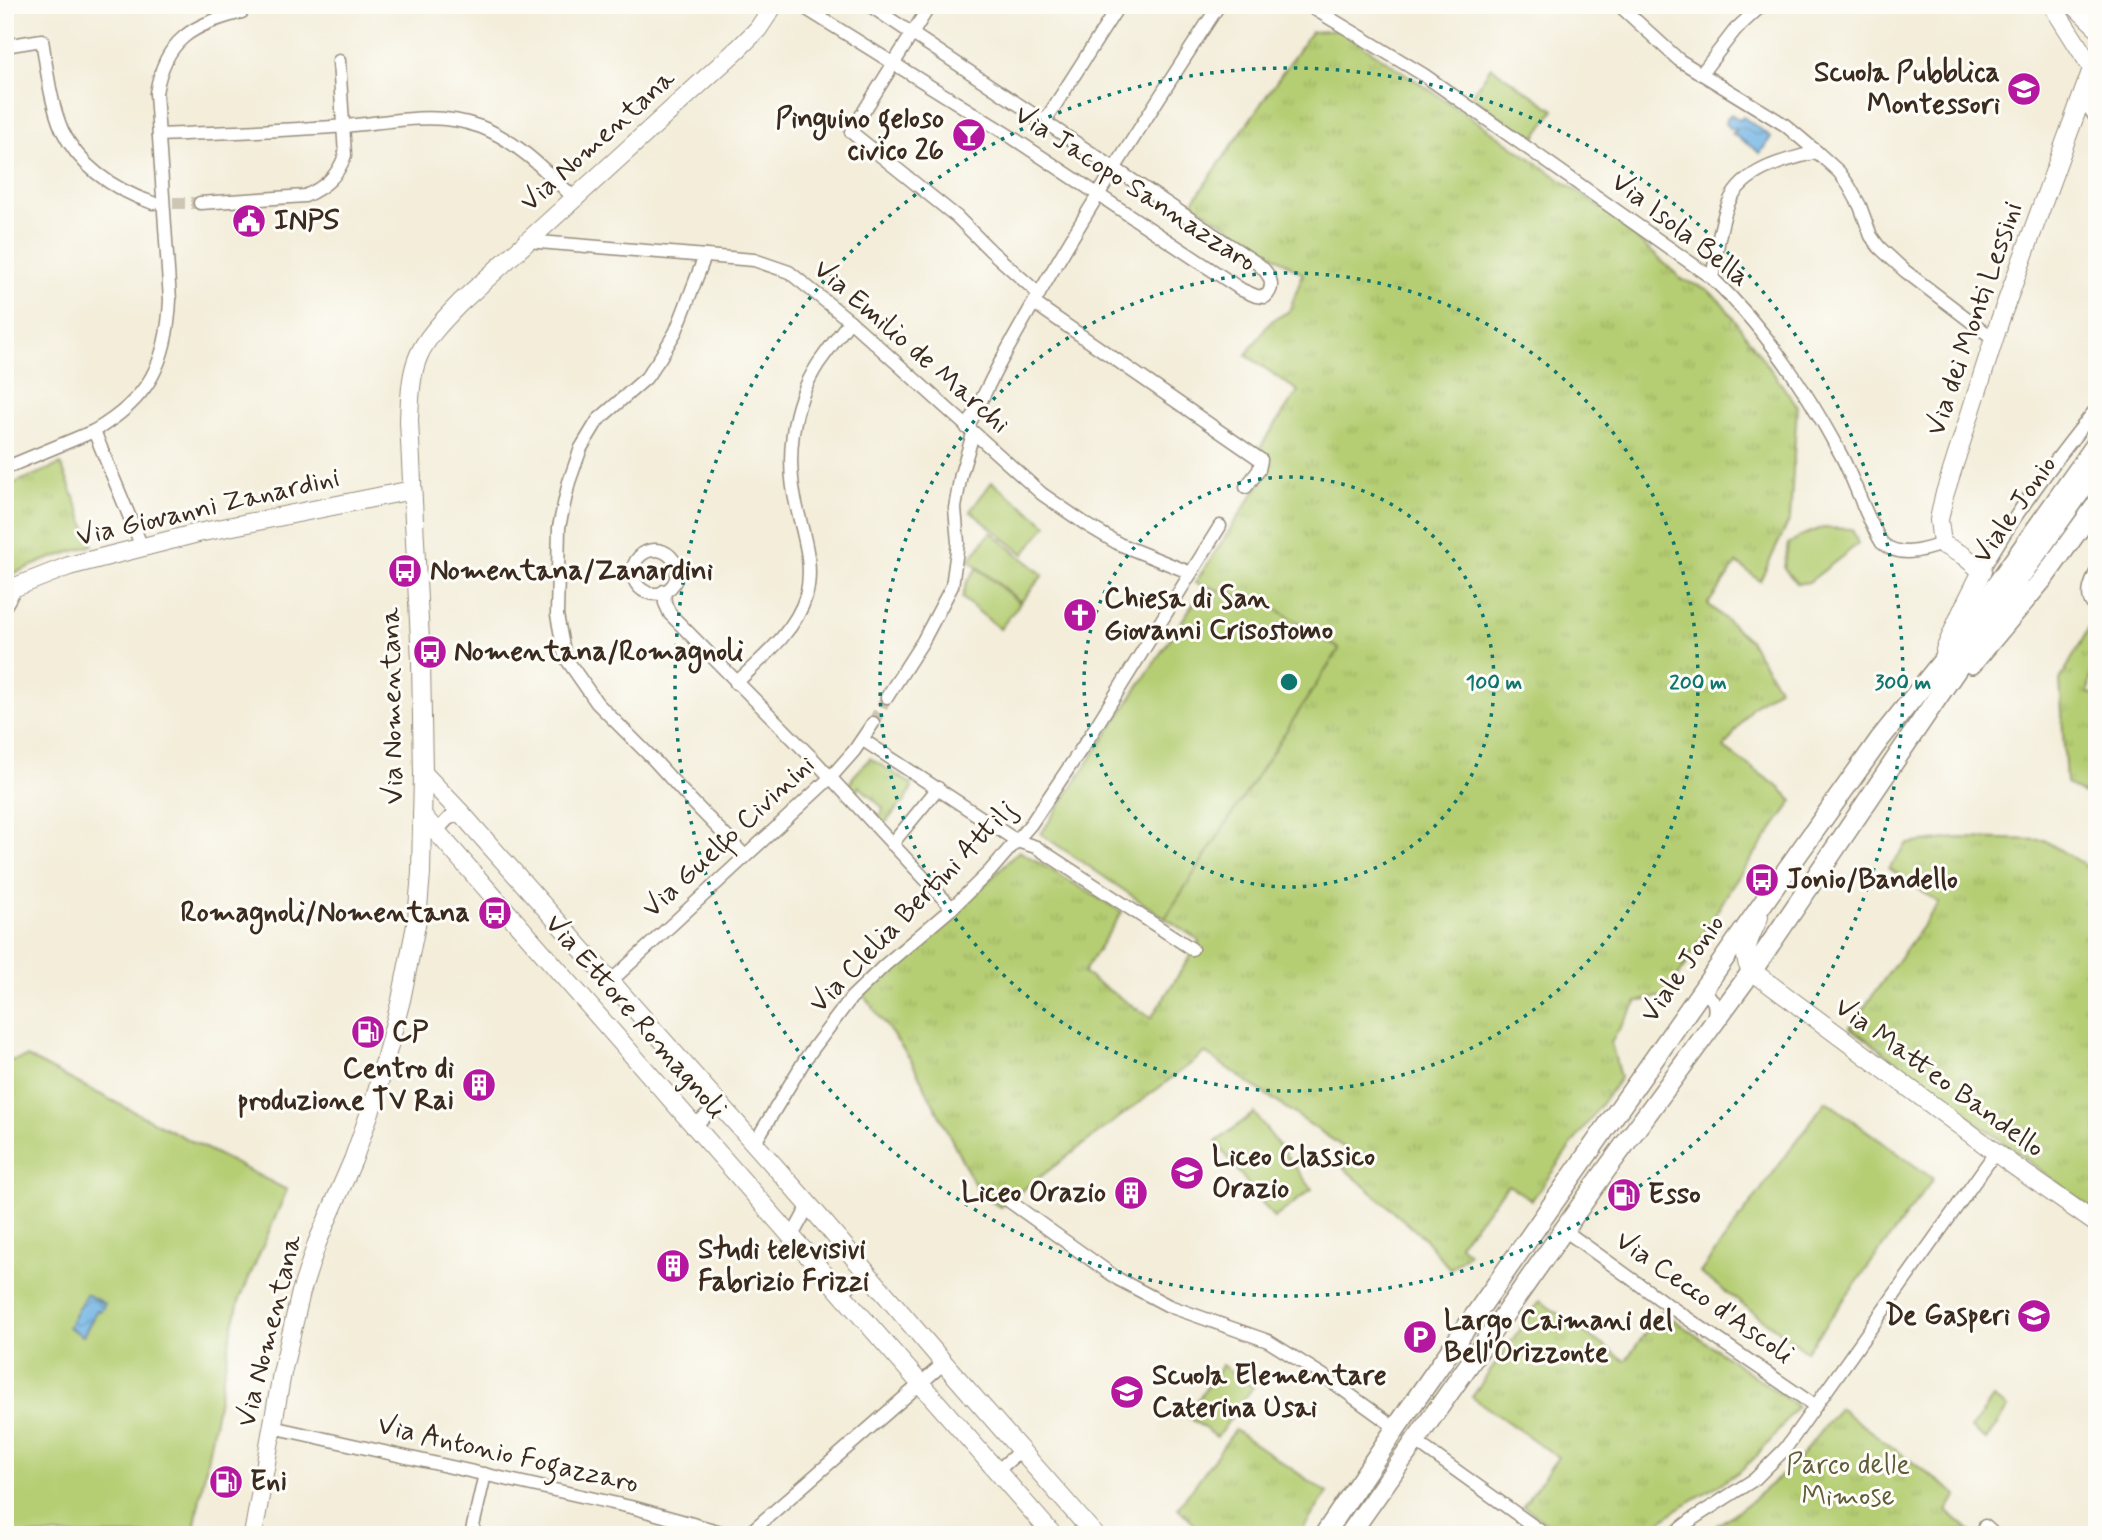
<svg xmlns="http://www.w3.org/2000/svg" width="2102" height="1540" viewBox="0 0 2102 1540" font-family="Mynerve,sans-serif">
	<defs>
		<pattern id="grass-tufts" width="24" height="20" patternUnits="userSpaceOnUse" patternTransform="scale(1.75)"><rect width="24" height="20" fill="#b5ce73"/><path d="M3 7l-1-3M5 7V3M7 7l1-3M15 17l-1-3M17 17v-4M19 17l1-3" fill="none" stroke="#9db163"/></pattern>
		<pattern id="water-waves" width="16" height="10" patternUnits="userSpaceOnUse" patternTransform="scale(1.75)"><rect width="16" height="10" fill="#6fb3e5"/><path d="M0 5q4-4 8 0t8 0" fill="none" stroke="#5c92b9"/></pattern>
	</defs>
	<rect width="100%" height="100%" fill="#fdfcf7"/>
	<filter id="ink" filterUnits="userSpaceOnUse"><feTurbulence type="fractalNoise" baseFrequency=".0143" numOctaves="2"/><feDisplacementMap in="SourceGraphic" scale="14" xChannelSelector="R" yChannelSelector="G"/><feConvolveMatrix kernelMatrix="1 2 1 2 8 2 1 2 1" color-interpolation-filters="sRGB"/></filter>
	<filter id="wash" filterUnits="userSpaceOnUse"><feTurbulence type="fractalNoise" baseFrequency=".00686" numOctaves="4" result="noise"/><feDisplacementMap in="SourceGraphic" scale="28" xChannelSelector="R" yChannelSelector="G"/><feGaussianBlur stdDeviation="1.57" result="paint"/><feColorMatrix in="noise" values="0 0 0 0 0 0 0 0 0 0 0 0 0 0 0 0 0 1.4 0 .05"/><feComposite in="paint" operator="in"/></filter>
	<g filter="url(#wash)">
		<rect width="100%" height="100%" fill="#f3edd9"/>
		<g fill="url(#grass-tufts)" stroke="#787c48" stroke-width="2">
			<polygon points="1340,30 1487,128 1608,213 1683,280 1707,289 1723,304 1797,406 1790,519 1760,581 1737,563 1708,604 1749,640 1779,688 1752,707 1724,748 1780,788 1793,801 1734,883 1667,995 1637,1002 1611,1042 1620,1078 1532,1200 1508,1185 1459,1244 1469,1253 1450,1269 1424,1238 1337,1162 1346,1149 1205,1053 1000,1207 979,1193 911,1060 862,993 944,924 1019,851 1122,912 1083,973 1151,1018 1200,941 1165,918 1339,649 1273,607 1195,583 1267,473 1269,456 1259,449 1298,391 1246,355 1270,322 1289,311 1303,274 1192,203 1311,32"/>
			<polygon points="61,464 93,545 46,560 5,577 5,487"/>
			<polygon points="2089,628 2097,629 2097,643 2088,693 2097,695 2097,802 2066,783 2060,680"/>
			<polygon points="870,758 911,784 912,788 904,803 900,805 886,822 883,822 880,818 883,808 859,786 855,793 848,787 853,777"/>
			<polygon points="1956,838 2044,840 2097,873 2097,1213 1850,1027 1939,903 1889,868 1907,844"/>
			<path d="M1540,1301L1625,1361L1661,1311L1797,1406C1778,1431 1760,1457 1734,1475C1706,1495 1670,1507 1648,1535H1563L1523,1506L1558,1457L1472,1397Z"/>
			<polygon points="1839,1408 1957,1495 1947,1511 1975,1535 1703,1535 1746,1505 1794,1465"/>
			<polygon points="1235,1430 1327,1493 1299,1535 1205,1535 1178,1508"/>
		</g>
		<g fill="#b5ce73" stroke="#787c48" stroke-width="2">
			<polygon points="1491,67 1554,110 1533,140 1471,97"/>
			<polygon points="992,482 1047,525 1024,554 970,511"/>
			<polygon points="1822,528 1852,529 1858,544 1809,582 1797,584 1784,568 1788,544 1803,535"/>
			<polygon points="991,532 1043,575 1021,602 969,560"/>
			<polygon points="977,568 1020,603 1000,629 962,598 967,582"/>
			<polygon points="1205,586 1273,607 1339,649 1165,918 1041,834"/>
			<polygon points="27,1057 287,1190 239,1301 232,1329 193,1535 5,1535 5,1062"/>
			<polygon points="1826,1101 1933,1179 1806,1351 1700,1273"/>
			<polygon points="1254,1113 1312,1189 1274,1218 1216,1142"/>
			<polygon points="1222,1365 1253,1387 1217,1437 1187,1416"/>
			<polygon points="1993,1398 2008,1408 1986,1440 1971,1429"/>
		</g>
		<g fill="url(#water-waves)" stroke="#556e82" stroke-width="2">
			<polygon points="1731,114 1740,120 1743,117 1771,137 1760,153 1732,133 1735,129 1730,128 1726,124 1727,118"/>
			<polygon points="86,1294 105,1304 101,1311 97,1310 83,1336 68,1327"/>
		</g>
	</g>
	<g filter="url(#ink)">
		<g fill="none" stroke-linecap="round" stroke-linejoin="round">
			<g stroke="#cec6b4" stroke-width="12" stroke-dasharray="12 6" stroke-linecap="butt">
				<polyline points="155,203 200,203"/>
				<polyline points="873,723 887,697"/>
			</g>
			<g stroke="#978c7c" stroke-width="15">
				<g id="street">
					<path d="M800,5L1013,138L1242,290L1256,296L1265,297C1277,286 1269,273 1258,264L869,5"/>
					<polyline points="930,5 851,132 957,217 991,251 1039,294"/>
					<path d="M1308,5L1424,75L1712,278C1765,328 1807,391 1841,455C1856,484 1865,516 1882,543C1899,558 1922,551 1942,544"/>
					<polyline points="1619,5 1679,60 1785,125 1817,152 1839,172 1849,186 1860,206 1871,236 1879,247 1905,271 1994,339"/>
					<path d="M11,45L42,40C47,69 50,102 62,130C80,167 115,190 153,203"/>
					<polyline points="1701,74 1735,30 1762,5"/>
					<polyline points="2082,97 2097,120"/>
					<polyline points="1045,121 1119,5"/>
					<path d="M159,135C221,132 283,131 345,126C391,122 436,110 481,127C517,141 547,172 574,198"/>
					<path d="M200,203L305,196C325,187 338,176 345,155L339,61"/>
					<polyline points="527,241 754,260 789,272 850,321 1042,494 1087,525 1119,544 1191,573"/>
					<polyline points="705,256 676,331 660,358 646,378 598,420 581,448 569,482 559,527 557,615 565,657 597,703 654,760 684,793 745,856"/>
					<path d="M1712,278C1717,254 1719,225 1729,202C1744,169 1785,160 1817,152"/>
					<polyline points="1034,303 1261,460 1259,470 1246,487"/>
					<path d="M967,428C979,406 989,383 1001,361C1068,239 1143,122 1219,5"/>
					<polyline points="5,468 94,431"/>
					<path d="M142,547L94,431C149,399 167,363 170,300L156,93C165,39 192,25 242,12"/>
					<circle cx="655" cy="572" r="22"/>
					<path d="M2097,570C2091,583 2083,599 2097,608"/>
					<path d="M1982,571C2013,515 2057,458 2097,408"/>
					<polyline points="664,591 665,603 670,614 817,763 952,908"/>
					<polyline points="5,606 17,586"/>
					<path d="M736,683C762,658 795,632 806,596C814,566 804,537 797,508C785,460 791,406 818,364C828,350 839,335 850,321"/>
					<polyline points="887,697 923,641 952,586 958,543 955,508 961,474 973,434"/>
					<polyline points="863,740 1017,841 1036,847 1192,949"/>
					<polyline points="436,832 448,819 461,813"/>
					<polyline points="892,844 938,788"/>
					<polyline points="611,981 830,778 854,751 873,723"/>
					<path d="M1702,991C1714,998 1717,1005 1713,1019"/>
					<polyline points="695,1125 719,1104"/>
					<polyline points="754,1144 806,1058 851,998 885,965 952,908 990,871 1031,824 1090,736 1220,526"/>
					<polyline points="1009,1201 1118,1279 1169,1306 1268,1341 1324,1376 1396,1428"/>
					<polyline points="1564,1230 1665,1303 1815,1406"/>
					<polyline points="791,1238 809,1205"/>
					<polyline points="841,1294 866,1271"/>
					<polyline points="272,1427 635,1508 732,1535"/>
					<polyline points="1415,1441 1546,1535"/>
					<polyline points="998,1470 1020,1451"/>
					<polyline points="1985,1526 1995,1535"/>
					<polyline points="471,1535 485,1474"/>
					<polyline points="747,1535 944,1363"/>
					<polyline points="1672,1535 1694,1518 1755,1479 1785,1449 1995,1153"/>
				</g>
			</g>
			<g stroke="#978c7c" stroke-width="20">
				<g id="secondary">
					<polyline points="2052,5 2097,76"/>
					<polyline points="2074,5 2097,27"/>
					<polyline points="5,591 69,566 198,533 412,490"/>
					<polyline points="1945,650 1961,613 1982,571 1964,556 1942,544 1939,520 1944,496 2000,320 2092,69"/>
					<polyline points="423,773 461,813 809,1205 944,1363 1095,1535"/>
					<polyline points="422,815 1053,1535"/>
					<path d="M1759,917C1752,934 1738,955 1752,971L2010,1163L2097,1224"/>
					<path d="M253,1535L282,1373L301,1292L317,1243L353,1160L375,1098L401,1000L417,920L421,873L423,773L421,661L409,421C411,358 416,348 460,303L739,48L758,29L774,5"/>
				</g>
			</g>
			<g stroke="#978c7c" stroke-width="22">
				<g id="primary">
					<polyline points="1972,664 2043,579 2097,504"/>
					<polyline points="1324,1535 1396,1428 1768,896 1880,739 1941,663 2097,443"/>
					<polyline points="1349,1535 1606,1170 1752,971 2003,601 2097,468"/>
				</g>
			</g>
			<use href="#street" stroke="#fff" stroke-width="12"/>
			<use href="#secondary" stroke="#fff" stroke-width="18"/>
			<use href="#primary" stroke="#fff" stroke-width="19"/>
		</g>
	</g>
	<g fill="none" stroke="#0f766e" stroke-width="3.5" stroke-dasharray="3.5 7">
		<circle cx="1289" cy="682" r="205"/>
		<circle cx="1289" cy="682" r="409"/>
		<circle cx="1289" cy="682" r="614"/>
	</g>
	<defs>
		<g id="school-disc" transform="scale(1.75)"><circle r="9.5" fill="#b5179e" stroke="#fdfcf7"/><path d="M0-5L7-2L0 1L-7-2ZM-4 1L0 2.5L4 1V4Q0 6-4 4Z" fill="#fff"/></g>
		<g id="bar-disc" transform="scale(1.75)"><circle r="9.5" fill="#b5179e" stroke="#fdfcf7"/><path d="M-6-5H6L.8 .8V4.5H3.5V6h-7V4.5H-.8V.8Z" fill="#fff"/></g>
		<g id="civic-disc" transform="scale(1.75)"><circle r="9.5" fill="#b5179e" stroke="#fdfcf7"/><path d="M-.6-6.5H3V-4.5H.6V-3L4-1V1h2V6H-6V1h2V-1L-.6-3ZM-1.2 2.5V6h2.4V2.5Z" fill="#fff"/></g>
		<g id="bus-disc" transform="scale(1.75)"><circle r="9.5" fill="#b5179e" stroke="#fdfcf7"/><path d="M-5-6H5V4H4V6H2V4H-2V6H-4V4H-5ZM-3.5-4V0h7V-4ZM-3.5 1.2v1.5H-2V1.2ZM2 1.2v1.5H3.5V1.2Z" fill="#fff"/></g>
		<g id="church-disc" transform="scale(1.75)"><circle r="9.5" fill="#b5179e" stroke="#fdfcf7"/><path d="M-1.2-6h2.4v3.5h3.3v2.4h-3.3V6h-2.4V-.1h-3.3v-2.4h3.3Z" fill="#fff"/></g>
		<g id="fuel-disc" transform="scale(1.75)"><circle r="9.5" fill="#b5179e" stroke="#fdfcf7"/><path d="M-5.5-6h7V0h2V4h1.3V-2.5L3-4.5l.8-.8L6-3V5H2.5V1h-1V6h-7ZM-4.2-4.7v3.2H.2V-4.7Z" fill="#fff"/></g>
		<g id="building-disc" transform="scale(1.75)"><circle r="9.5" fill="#b5179e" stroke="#fdfcf7"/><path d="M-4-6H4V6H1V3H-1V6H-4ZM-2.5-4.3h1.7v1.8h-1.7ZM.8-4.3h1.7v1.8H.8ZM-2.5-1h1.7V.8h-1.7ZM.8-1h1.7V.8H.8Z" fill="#fff"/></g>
		<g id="parking-disc" transform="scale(1.75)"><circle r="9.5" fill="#b5179e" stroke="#fdfcf7"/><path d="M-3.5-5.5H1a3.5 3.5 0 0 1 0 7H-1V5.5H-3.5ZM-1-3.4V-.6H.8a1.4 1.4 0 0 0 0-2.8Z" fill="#fff"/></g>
	</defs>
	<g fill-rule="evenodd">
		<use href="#school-disc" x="2024" y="89"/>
		<use href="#bar-disc" x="969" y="135"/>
		<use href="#civic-disc" x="249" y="221"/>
		<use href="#bus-disc" x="405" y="571"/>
		<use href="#church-disc" x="1080" y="615"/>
		<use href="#bus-disc" x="430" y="652"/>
		<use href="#bus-disc" x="1762" y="880"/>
		<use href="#bus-disc" x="495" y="913"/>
		<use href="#fuel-disc" x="368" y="1032"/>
		<use href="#building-disc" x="479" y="1085"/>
		<use href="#school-disc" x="1187" y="1173"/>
		<use href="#building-disc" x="1131" y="1193"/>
		<use href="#fuel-disc" x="1624" y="1195"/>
		<use href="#building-disc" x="673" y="1266"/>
		<use href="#school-disc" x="2034" y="1316"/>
		<use href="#parking-disc" x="1420" y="1337"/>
		<use href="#school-disc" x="1127" y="1392"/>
		<use href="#fuel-disc" x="226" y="1482"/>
	</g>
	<g text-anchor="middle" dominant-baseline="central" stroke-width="6" stroke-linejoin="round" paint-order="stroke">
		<g font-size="28" font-weight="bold" fill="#3b2a1e" stroke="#fdfcf7" text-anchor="start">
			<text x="2000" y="73" text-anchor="end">Scuola Pubblica<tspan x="2000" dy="32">Montessori</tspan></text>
			<text x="944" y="119" text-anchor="end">Pinguino geloso<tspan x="944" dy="32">civico 26</tspan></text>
			<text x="274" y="221">INPS</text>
			<text x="430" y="571">Nomentana/Zanardini</text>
			<text x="1104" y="599">Chiesa di San<tspan x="1104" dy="32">Giovanni Crisostomo</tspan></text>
			<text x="454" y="652">Nomentana/Romagnoli</text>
			<text x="1786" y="880">Jonio/Bandello</text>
			<text x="470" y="913" text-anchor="end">Romagnoli/Nomentana</text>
			<text x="392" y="1032">CP</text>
			<text x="454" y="1069" text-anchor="end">Centro di<tspan x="454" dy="32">produzione TV Rai</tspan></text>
			<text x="1212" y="1157">Liceo Classico<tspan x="1212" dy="32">Orazio</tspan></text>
			<text x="1106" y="1193" text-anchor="end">Liceo Orazio</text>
			<text x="1648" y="1195">Esso</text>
			<text x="698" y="1250">Studi televisivi<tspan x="698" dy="32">Fabrizio Frizzi</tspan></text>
			<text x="2010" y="1316" text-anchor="end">De Gasperi</text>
			<text x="1444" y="1321">Largo Caimani del<tspan x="1444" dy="32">Bell'Orizzonte</tspan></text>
			<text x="1152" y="1376">Scuola Elementare<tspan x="1152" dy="32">Caterina Usai</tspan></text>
			<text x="250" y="1482">Eni</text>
		</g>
		<g font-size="28" fill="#3b2a1e" stroke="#fdfcf7">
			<text transform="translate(598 141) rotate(-42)">Via Nomentana</text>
			<text transform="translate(1135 189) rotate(33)">Via Jacopo Sannazzaro</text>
			<text transform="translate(1680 230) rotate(38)">Via Isola Bella</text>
			<text transform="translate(1975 319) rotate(-71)">Via dei Monti Lessini</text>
			<text transform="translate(911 347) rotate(41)">Via Emilio de Marchi</text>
			<text transform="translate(208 508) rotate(-13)">Via Giovanni Zanardini</text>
			<text transform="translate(2015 510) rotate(-55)">Viale Jonio</text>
			<text transform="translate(393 706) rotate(-91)">Via Nomentana</text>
			<text transform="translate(729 837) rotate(-43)">Via Guelfo Civinini</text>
			<text transform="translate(913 907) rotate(-46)">Via Clelia Bertini Attilj</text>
			<text transform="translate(1683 969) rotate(-55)">Viale Jonio</text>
			<text transform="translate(635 1017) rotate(49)">Via Ettore Romagnoli</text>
			<text transform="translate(1939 1078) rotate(36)">Via Matteo Bandello</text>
			<text transform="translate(1704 1298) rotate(35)">Via Cecco d'Ascoli</text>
			<text transform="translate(270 1331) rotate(-76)">Via Nomentana</text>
			<text transform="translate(508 1455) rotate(13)">Via Antonio Fogazzaro</text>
		</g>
		<g font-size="28" fill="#605b38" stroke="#fdfcf7">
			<text x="1848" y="1465">Parco delle<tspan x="1848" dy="32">Mimose</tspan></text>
		</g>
	</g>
	<circle cx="1289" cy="682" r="10" fill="#0f766e" stroke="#fdfcf7" stroke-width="3.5"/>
	<g font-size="21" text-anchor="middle" font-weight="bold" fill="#0f766e" stroke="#fdfcf7" stroke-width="6" stroke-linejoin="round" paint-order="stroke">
		<text x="1494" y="689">100 m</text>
		<text x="1698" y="689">200 m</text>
		<text x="1903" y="689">300 m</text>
	</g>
	<rect width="2102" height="1540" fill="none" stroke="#fdfcf7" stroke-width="28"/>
</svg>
